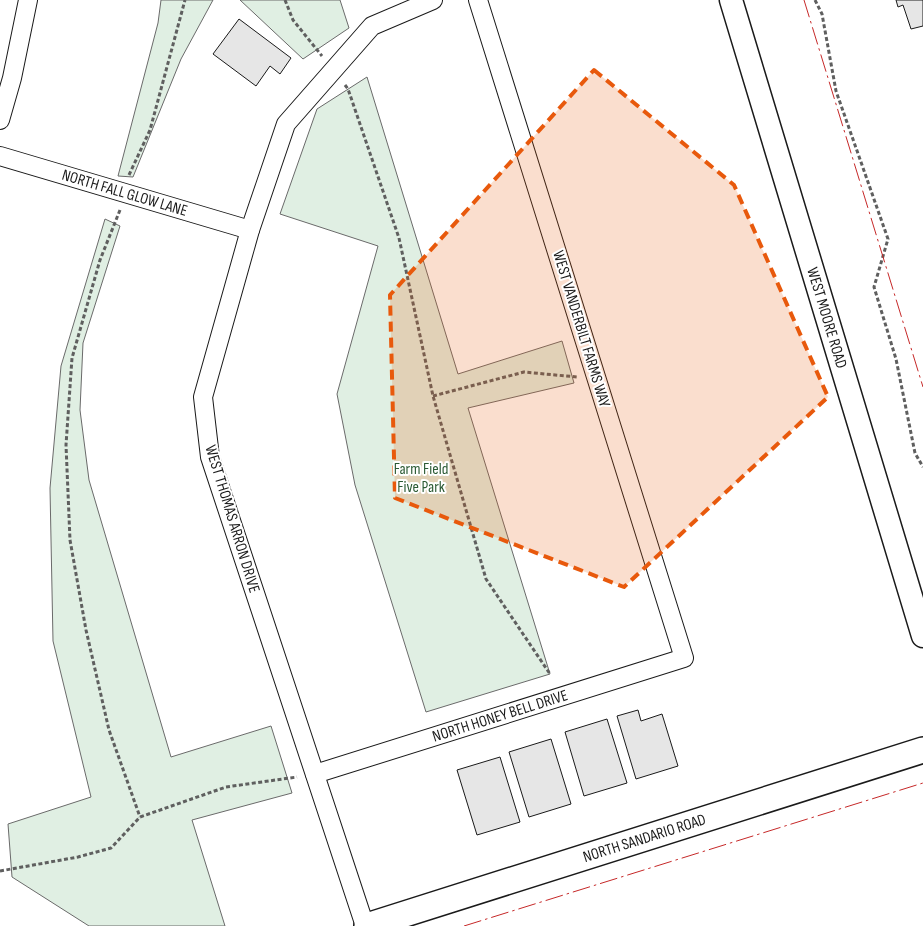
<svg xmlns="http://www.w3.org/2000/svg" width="923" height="926" viewBox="0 0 923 926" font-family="'Sofia Sans Condensed',sans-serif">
	<rect width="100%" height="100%" fill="#fff"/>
	<g fill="#e0efe3" stroke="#6a6a6a">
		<polygon points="161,0 213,0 181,59 133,177 118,176 158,23"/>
		<polygon points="240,0 340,0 349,28 303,59"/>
		<polygon points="367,77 458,374 562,341 574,383 468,408 550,674 426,712 355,485 337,394 378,246 280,214 317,109"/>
		<polygon points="105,219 120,226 83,343 80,410 89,480 171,757 271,726 292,793 192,820 225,926 89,926 12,877 8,824 91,797 53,641 50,488 61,366"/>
	</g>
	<g fill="#e6e6e6" stroke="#1a1a1a">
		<polygon points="896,0 923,0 923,26 911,29 903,5 898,7"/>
		<polygon points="239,19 291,58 280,74 270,66 256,86 213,54"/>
		<polygon points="638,710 641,721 662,714 678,766 636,779 617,716"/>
		<polygon points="607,719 627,783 584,796 565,732"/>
		<polygon points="551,739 571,804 529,817 509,752"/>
		<polygon points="500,757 520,822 477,835 457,770"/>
	</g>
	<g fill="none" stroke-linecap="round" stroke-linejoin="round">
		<g stroke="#1a1a1a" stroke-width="20">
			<g id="minor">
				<polyline points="0,120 12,78 28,0"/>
				<path id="s1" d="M0,156L250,230"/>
				<path id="s2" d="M315,774L684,658L478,0"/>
				<polyline points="365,926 210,457 203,397 250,230 286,124 372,26 433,0"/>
			</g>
		</g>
		<g stroke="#1a1a1a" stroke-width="25">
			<g id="tertiary">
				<path id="s3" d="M731,0L923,636"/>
			</g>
		</g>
		<g stroke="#1a1a1a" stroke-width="28">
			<g id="secondary">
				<path id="s4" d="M367,926L923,750"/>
			</g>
		</g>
		<g stroke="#5f5f5f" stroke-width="3" stroke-dasharray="4 2.5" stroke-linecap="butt">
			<polyline points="285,0 293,20 322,56"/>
			<polyline points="815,0 822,14 836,91 888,239 874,287 896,359 915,453 923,467"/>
			<polyline points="345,85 348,89 399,238 433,396 486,579 550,674"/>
			<polyline points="129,175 150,130 185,0"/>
			<polyline points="120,210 100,260 72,358 66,445 70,540 86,630 109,730 140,817"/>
			<polyline points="433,396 524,372 577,377"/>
			<polyline points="0,871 78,857 111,848 140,817 226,787 297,777"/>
		</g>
		<use href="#minor" stroke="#fff" stroke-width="18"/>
		<use href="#tertiary" stroke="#fff" stroke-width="22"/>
		<use href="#secondary" stroke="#fff" stroke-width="25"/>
		<g stroke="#c62828" stroke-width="1" stroke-dasharray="18 4 2.5 4" stroke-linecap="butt">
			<polyline points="804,0 923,387"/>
			<polyline points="464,926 923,783"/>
		</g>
	</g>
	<path fill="#e8590c" fill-opacity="0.2" stroke="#e8590c" stroke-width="4" stroke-dasharray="10 6" stroke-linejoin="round" d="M594,70L734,185L828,397L624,587L395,498L390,295Z"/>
	<g text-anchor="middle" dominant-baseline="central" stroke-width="4" stroke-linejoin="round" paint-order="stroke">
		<g font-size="16" fill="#1a1a1a" stroke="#fff">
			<text stroke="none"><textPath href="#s1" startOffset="130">NORTH FALL GLOW LANE</textPath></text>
			<text stroke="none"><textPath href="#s3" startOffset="332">WEST MOORE ROAD</textPath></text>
			<text transform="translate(581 329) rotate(73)">WEST VANDERBILT FARMS WAY</text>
			<text transform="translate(232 519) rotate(73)">WEST THOMAS ARRON DRIVE</text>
			<text stroke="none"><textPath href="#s2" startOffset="194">NORTH HONEY BELL DRIVE</textPath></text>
			<text stroke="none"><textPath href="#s4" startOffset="291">NORTH SANDARIO ROAD</textPath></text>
		</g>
		<g font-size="16" fill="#2b5a34" stroke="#fff">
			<text x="421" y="469">Farm Field<tspan x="421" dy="18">Five Park</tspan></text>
		</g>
	</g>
</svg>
